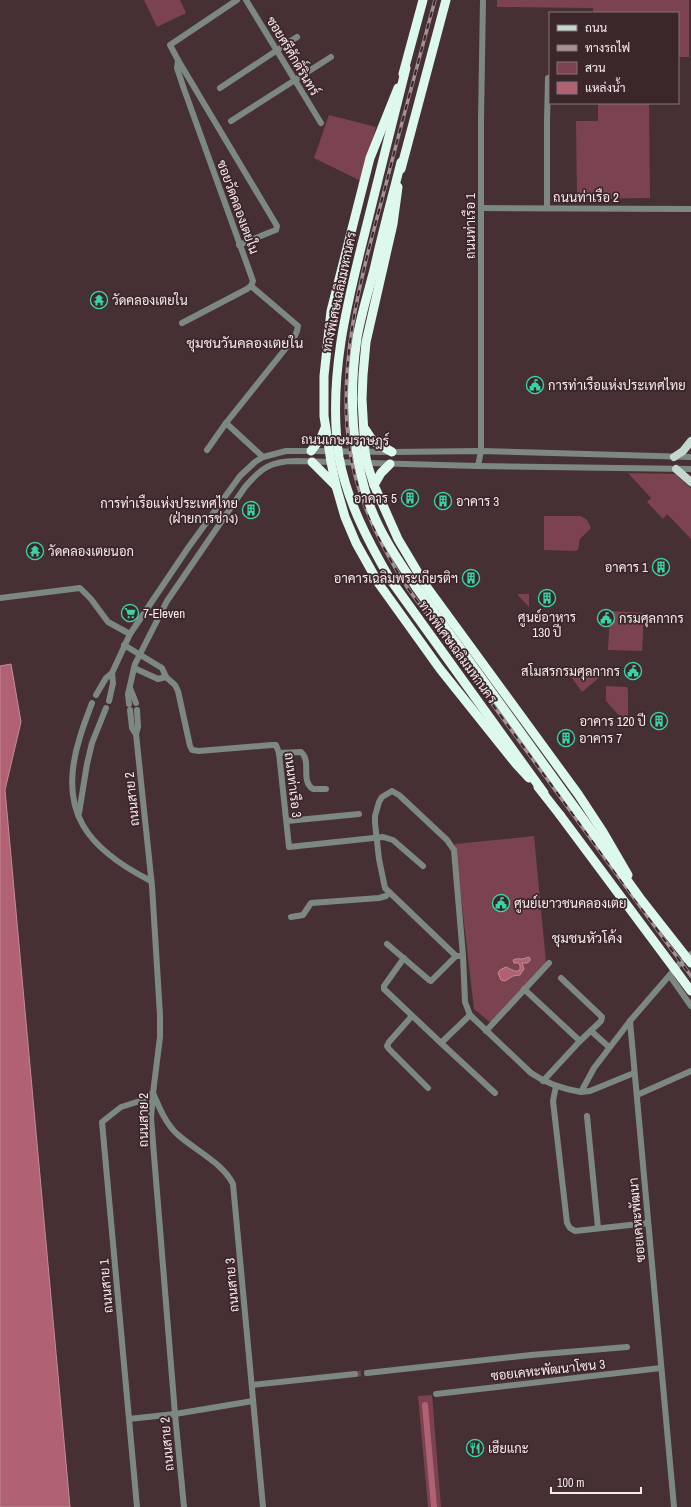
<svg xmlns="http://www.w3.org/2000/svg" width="691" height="1507" viewBox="0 0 691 1507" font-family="'Archivo Narrow',Sarabun,sans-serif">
	<rect width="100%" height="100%" fill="#463034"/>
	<g fill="#7b4350">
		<polygon points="144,0 180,0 186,13 157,27"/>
		<polygon points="497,0 689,0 689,57 678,57 678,13 593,13 593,8 497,7"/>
		<polygon points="598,103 649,103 650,198 577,199 576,121 598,121"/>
		<polygon points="329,115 376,127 361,181 314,158"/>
		<polygon points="628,473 675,474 691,488 691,539 667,514 663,519 647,502 651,498"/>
		<polygon points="544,516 581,516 587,520 591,528 580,539 578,550 575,551 544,550"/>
		<polygon points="517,594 529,594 529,607"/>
		<polygon points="610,611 644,613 642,651 608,650"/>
		<polygon points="571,666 599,668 602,673 601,676 582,692 567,671 571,668"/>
		<polygon points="606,686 627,687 628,690 628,719 626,721 624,721 606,701"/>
		<polygon points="534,836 546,962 491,1023 474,1009 455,844"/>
		<polygon points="432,1395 441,1507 428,1507 418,1396"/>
	</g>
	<g fill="#b06173" stroke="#c68a97">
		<polygon points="11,664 21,722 5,790 70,1507 0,1507 0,666"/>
		<path d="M528,957L530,958V961L527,963H522L524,969L520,975L513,976L505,981L501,980L498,973L500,970L506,967C511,969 515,973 520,970V965L518,963H514L513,960C518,957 522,961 528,957Z"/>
	</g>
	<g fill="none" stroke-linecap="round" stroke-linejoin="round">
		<polyline stroke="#b06173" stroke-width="6" points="425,1405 434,1507"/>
		<polyline stroke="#614c50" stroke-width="6" stroke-dasharray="6 3" stroke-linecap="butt" points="355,1374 367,1373"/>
		<g stroke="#7d8883" stroke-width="6">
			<polyline points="237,0 170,45 178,60 277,226 276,230 273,231 239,245"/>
			<polyline points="246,0 321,123"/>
			<polyline points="178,60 177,68 184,89 253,281 251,286 247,289 182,323"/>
			<polyline points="220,88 297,37"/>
			<polyline points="231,121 331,57"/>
			<polyline points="481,208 691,209"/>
			<polyline points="547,208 547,121 548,78"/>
			<polyline points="251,286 298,326 297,331 294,338 226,423 263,457"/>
			<polyline points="207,450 226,423"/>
			<polyline points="478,466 481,451 481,120 483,0"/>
			<polyline points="0,598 80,588 91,599 108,622 130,634"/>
			<polyline points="124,645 162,668 166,677 175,685 178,691 190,746 192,750 199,751 272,745 276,745 279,753 289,847 383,837 393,840 423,866"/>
			<polyline points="134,668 158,679 166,677"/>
			<polyline points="130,688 136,703"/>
			<polyline points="96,695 106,678 112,673 130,634 188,548 240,476 255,462 263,457 286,451 311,451 392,452 481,451 691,457"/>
			<polyline points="109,701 113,683 112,673"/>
			<path d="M92,703C88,714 83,726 80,737C56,812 88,849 151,881"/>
			<path d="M129,704L128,694L135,664L167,601L245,487C261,468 271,461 296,461L478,466L691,469"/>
			<polyline points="130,710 132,728 136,734"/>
			<polyline points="137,710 138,727 136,734 152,886 160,1015 160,1037 153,1093 151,1118 175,1414 184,1507"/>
			<path d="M279,753L301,752C312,761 300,781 313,789H326"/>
			<polyline points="79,813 87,764 92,743 106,708"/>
			<polyline points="287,821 359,814"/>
			<polyline points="291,917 303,915 311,903 379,898 386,896 389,893"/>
			<polyline points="387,944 429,980 431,981 456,956"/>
			<path d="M463,956H456L385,888L379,859L375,823V816L379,802L382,797L392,791L399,795L447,840L454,850L463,956L465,1002L470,1015L531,1073C547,1084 563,1089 581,1092L594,1068L630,1021L681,962L691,954"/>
			<polyline points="404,958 384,986 384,989 441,1043"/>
			<polyline points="670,976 691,1006"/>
			<polyline points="524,989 580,1041 601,1021 602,1017 561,978"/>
			<polyline points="470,1015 441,1043 495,1093"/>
			<polyline points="412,1016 389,1042 387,1046 389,1049 428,1088"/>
			<polyline points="630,1021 674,1507"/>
			<polyline points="486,1031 549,963"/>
			<polyline points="591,1031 609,1047"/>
			<polyline points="543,1081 580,1041"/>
			<polyline points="556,1086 553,1101 567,1223 570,1228 575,1231 648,1223"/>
			<polyline points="581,1092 590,1091 634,1073"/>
			<polyline points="637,1095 691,1071"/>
			<polyline points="587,1116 598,1228"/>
			<polyline points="367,1373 531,1355 627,1347"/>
			<polyline points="252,1385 355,1374"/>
			<polyline points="436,1394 661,1368"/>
			<polyline points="129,1419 175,1414 253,1401"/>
			<path d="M137,1507L102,1122L121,1107L140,1101L153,1093C159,1107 165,1122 176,1133C194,1150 222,1162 233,1184L263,1507"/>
		</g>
		<g stroke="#c2d8ce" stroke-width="8">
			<polyline points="674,457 683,451 691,441"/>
			<polyline points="676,469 691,482"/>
		</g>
		<g stroke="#ddf8ec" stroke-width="9">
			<polyline points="403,74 423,0"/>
			<polyline points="398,88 370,158 331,311 324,376 324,416 331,462 336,486 345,517 356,543 379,584 440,669 516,764 529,778"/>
			<polyline points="401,169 446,0"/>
			<polyline points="398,187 393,224 366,342 363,375 362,399 365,452 367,463 374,485 398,539 426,586 578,794 603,832 628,875"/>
			<polyline points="365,429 373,441 392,452"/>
			<polyline points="311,451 321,438 325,428"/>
			<polyline points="312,462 336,486"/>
			<polyline points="374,485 381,473 390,464"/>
			<polyline points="538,787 560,815"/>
		</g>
		<g stroke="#a39194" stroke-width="3.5">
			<path id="rail" d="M435,0C418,63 401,125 385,188C362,274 336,363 350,452C358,502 382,549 409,590L691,976"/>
		</g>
		<use href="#rail" stroke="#3b262a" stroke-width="2" stroke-dasharray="6" stroke-linecap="butt"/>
		<g stroke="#ddf8ec" stroke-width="9">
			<path d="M406,68C393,120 380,172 367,224C348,299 327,378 339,457C347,501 368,541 390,579L544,793"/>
			<path d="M401,162C392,198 382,234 374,270C368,293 361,315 357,338C349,392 351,447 368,500C378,531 398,560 416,587L640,898L691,963"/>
			<polyline points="560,815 691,991"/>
		</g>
	</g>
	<defs>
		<g id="temple-ring" transform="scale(0.9)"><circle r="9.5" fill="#3b262a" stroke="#39d4a5" stroke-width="1.5"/><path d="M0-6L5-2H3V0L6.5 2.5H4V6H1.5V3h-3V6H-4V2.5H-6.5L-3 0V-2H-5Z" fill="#39d4a5"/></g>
		<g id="civic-ring" transform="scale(0.9)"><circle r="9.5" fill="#3b262a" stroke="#39d4a5" stroke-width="1.5"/><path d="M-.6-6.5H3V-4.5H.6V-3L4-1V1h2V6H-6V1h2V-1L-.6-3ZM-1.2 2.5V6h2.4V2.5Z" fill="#39d4a5"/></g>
		<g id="building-ring" transform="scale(0.9)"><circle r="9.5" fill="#3b262a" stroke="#39d4a5" stroke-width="1.5"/><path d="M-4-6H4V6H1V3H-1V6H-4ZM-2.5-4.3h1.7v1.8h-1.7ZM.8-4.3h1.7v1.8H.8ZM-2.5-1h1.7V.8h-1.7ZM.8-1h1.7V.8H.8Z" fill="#39d4a5"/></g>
		<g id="supermarket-ring" transform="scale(0.9)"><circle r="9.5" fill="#3b262a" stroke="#39d4a5" stroke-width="1.5"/><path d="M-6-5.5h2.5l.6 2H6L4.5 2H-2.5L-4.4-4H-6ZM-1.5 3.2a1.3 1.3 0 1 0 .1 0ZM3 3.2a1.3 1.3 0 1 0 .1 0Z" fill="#39d4a5"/></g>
		<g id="restaurant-ring" transform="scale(0.9)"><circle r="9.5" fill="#3b262a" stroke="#39d4a5" stroke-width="1.5"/><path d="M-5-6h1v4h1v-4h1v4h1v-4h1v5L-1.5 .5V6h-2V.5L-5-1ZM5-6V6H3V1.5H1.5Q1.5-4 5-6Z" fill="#39d4a5"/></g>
	</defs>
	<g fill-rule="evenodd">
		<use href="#temple-ring" x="99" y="300"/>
		<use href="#civic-ring" x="535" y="385"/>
		<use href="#building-ring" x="410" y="498"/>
		<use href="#building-ring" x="443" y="501"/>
		<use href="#building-ring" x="251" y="510"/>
		<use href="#temple-ring" x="35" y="551"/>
		<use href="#building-ring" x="661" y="567"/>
		<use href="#building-ring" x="471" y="578"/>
		<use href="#building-ring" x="547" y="598"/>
		<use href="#supermarket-ring" x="130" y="613"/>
		<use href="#civic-ring" x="606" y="618"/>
		<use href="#civic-ring" x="633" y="671"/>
		<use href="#building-ring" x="659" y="721"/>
		<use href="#building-ring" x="566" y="738"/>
		<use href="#civic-ring" x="501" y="903"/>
		<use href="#restaurant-ring" x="475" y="1448"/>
	</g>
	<g text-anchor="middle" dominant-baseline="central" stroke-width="3.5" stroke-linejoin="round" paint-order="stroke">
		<g font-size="13" fill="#f8eaec" stroke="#3b262a">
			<text transform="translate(293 56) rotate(59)">ซอยศรีศักดิ์รินทร์</text>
			<text x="586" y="197">ถนนท่าเรือ 2</text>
			<text transform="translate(238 207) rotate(70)">ซอยวัดคลองเตยใน</text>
			<text transform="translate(470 226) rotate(-90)">ถนนท่าเรือ 1</text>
			<text transform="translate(339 292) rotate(-78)">ทางพิเศษเฉลิมมหานคร</text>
			<text transform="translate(345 440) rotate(1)">ถนนเกษมราษฎร์</text>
			<text transform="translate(458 652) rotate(54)">ทางพิเศษเฉลิมมหานคร</text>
			<text transform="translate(293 785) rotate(83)">ถนนท่าเรือ 3</text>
			<text transform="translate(132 799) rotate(-96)">ถนนสาย 2</text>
			<text transform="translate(143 1120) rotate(-90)">ถนนสาย 2</text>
			<text transform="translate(637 1220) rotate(-95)">ซอยเคหะพัฒนา</text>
			<text transform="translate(232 1285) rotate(-95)">ถนนสาย 3</text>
			<text transform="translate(106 1286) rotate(-95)">ถนนสาย 1</text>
			<text transform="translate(548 1370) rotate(-6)">ซอยเคหะพัฒนาโซน 3</text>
			<text transform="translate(167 1444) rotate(-95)">ถนนสาย 2</text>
		</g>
		<g font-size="13" fill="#f8eaec" stroke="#3b262a" text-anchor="start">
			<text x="112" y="300">วัดคลองเตยใน</text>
			<text x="548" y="385">การท่าเรือแห่งประเทศไทย</text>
			<text x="397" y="498" text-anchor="end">อาคาร 5</text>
			<text x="456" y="501">อาคาร 3</text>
			<text x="238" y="503" text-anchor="end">การท่าเรือแห่งประเทศไทย<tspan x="238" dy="15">(ฝ่ายการช่าง)</tspan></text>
			<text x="48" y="551">วัดคลองเตยนอก</text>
			<text x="648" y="567" text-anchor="end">อาคาร 1</text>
			<text x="458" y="578" text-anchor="end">อาคารเฉลิมพระเกียรติฯ</text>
			<text x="143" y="613">7-Eleven</text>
			<text x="547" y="617" text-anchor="middle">ศูนย์อาหาร<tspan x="547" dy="15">130 ปี</tspan></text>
			<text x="619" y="618">กรมศุลกากร</text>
			<text x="620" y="671" text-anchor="end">สโมสรกรมศุลกากร</text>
			<text x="646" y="721" text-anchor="end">อาคาร 120 ปี</text>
			<text x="579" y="738">อาคาร 7</text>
			<text x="514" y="903">ศูนย์เยาวชนคลองเตย</text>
			<text x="488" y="1448">เฮียแกะ</text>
		</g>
		<g font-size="14" fill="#f8eaec" stroke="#3b262a">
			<text x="245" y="343">ชุมชนวันคลองเตยใน</text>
			<text x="587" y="938">ชุมชนหัวโค้ง</text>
		</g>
	</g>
	<rect x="549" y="12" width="130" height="92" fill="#3b262a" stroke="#877478"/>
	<rect x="557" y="25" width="20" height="6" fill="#c2d8ce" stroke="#877478"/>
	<text x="585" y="32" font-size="12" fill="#f8eaec">ถนน</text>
	<rect x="557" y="45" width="20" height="6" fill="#a39194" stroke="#877478"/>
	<text x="585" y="52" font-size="12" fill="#f8eaec">ทางรถไฟ</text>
	<rect x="557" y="62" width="20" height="12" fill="#7b4350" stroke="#877478"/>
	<text x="585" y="72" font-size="12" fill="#f8eaec">สวน</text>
	<rect x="557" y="82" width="20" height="12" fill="#b06173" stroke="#877478"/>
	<text x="585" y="92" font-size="12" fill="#f8eaec">แหล่งน้ำ</text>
	<path d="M551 1487v6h90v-6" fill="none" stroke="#f8eaec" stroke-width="2"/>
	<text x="557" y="1487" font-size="12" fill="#f8eaec" stroke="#3b262a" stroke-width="3" paint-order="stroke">100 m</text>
</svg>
